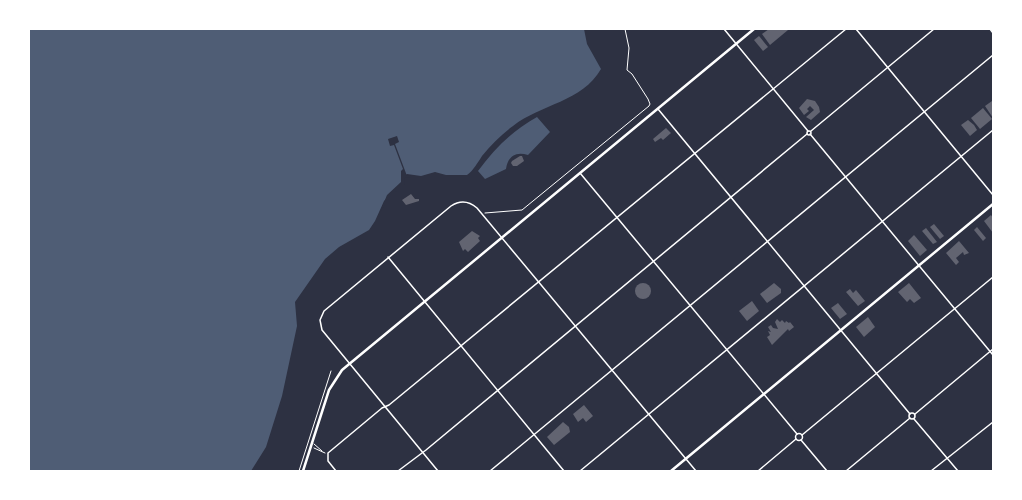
<svg xmlns="http://www.w3.org/2000/svg" width="1022" height="500" viewBox="0 0 1022 500" font-family="Raleway,sans-serif">
	<rect width="100%" height="100%" fill="#2d3142"/>
	<g fill="#4f5d75">
		<path d="M29,29H584L587,44L601,69C582,102 541,104 513,126C502,134 491,145 482,156C478,162 473,171 467,175H446L435,172L421,176L407,174L404,176V181L384,201L375,221L369,230L339,247L325,259L295,302L297,326L282,396L266,447L251,471H29Z"/>
		<path d="M537,117L550,132L528,155C516,151 508,156 506,169L485,179L478,171C495,148 512,131 537,117Z"/>
	</g>
	<polygon fill="#2d3142" points="397,136 399,142 395,144 407,176 411,175 411,177 405,178 404,185 390,197 380,212 387,195 401,182 401,171 403,169 394,145 390,146 388,139"/>
	<g fill="#626471">
		<polygon points="769,29 787,29 788,30 770,45 762,34"/>
		<polygon points="759,36 768,47 763,51 754,40"/>
		<polygon points="807,99 815,101 819,107 820,112 811,120 806,117 814,110 810,106 807,109 809,111 804,115 799,108"/>
		<polygon points="992,101 993,102 993,118 985,106"/>
		<polygon points="983,108 992,119 980,129 971,118"/>
		<polygon points="968,120 974,125 977,130 970,136 961,125"/>
		<polygon points="666,128 671,133 663,140 661,138 655,142 653,139"/>
		<polygon points="520,156 522,156 524,161 517,166 513,166 511,163 512,161"/>
		<polygon points="411,194 415,199 419,199 419,201 406,205 402,200"/>
		<polygon points="991,215 993,218 993,233 984,221"/>
		<polygon points="934,224 944,236 940,239 930,227"/>
		<polygon points="977,227 986,238 983,241 974,230"/>
		<polygon points="926,228 937,242 933,244 922,231"/>
		<polygon points="472,231 480,236 478,238 480,241 468,252 465,249 463,251 459,242"/>
		<polygon points="914,235 927,250 920,256 908,241"/>
		<polygon points="959,241 969,253 964,255 963,252 956,258 959,262 956,265 946,253"/>
		<polygon points="774,283 781,289 781,293 767,303 760,294"/>
		<polygon points="909,283 921,298 914,303 910,299 907,302 898,292"/>
		<circle cx="643" cy="291" r="8"/>
		<polygon points="850,289 853,293 856,290 865,301 858,306 846,292"/>
		<polygon points="752,301 759,311 747,321 739,311"/>
		<polygon points="838,303 847,314 840,319 831,308"/>
		<polygon points="868,317 875,327 864,337 856,327"/>
		<polygon points="777,319 780,322 782,320 785,323 786,321 789,323 790,322 794,327 789,331 788,329 772,345 767,337 770,335 768,331 771,332 768,327 771,325 773,328 778,329 775,322"/>
		<polygon points="584,405 593,416 586,422 583,418 578,422 573,414"/>
		<polygon points="563,422 569,427 570,432 554,445 547,437"/>
	</g>
	<g fill="none" stroke-linecap="round" stroke-linejoin="round">
		<g stroke="#fff" stroke-width="1">
			<polyline points="485,213 522,210 649,106 650,104 648,99 632,74 627,70 629,48 625,29"/>
			<polyline points="314,444 322,451"/>
			<polyline points="314,448 325,453"/>
			<polyline points="299,471 331,371"/>
		</g>
		<g stroke="#fff" stroke-width="1.5">
			<polyline points="724,29 808,131"/>
			<polyline points="856,29 993,195"/>
			<polyline points="990,29 993,33"/>
			<polyline points="658,109 910,414"/>
			<circle cx="809" cy="133" r="2"/>
			<polyline points="811,131 934,29"/>
			<polyline points="810,134 993,355"/>
			<polyline points="580,173 797,434"/>
			<polyline points="388,257 564,471"/>
			<circle cx="912" cy="416" r="3"/>
			<polyline points="915,414 993,349"/>
			<polyline points="914,419 958,471"/>
			<circle cx="799" cy="437" r="3.5"/>
			<polyline points="802,435 993,277"/>
			<polyline points="801,440 827,471"/>
			<polyline points="336,471 328,461 328,453 382,408 389,405 846,29"/>
			<polyline points="398,471 426,450 807,134"/>
			<path d="M438,471L322,330L320,320L324,311L451,206C460,200 469,201 477,208L696,471"/>
			<polyline points="490,471 993,55"/>
			<polyline points="580,471 993,130"/>
			<polyline points="758,471 796,439"/>
			<polyline points="846,471 910,418"/>
			<polyline points="931,471 993,422"/>
		</g>
		<g stroke="#fff" stroke-width="2.5">
			<polyline points="303,471 329,390 342,370 754,29"/>
			<polyline points="671,471 993,204"/>
		</g>
	</g>
	<rect width="1022" height="500" fill="none" stroke="#ffffff" stroke-width="60"/>
</svg>
